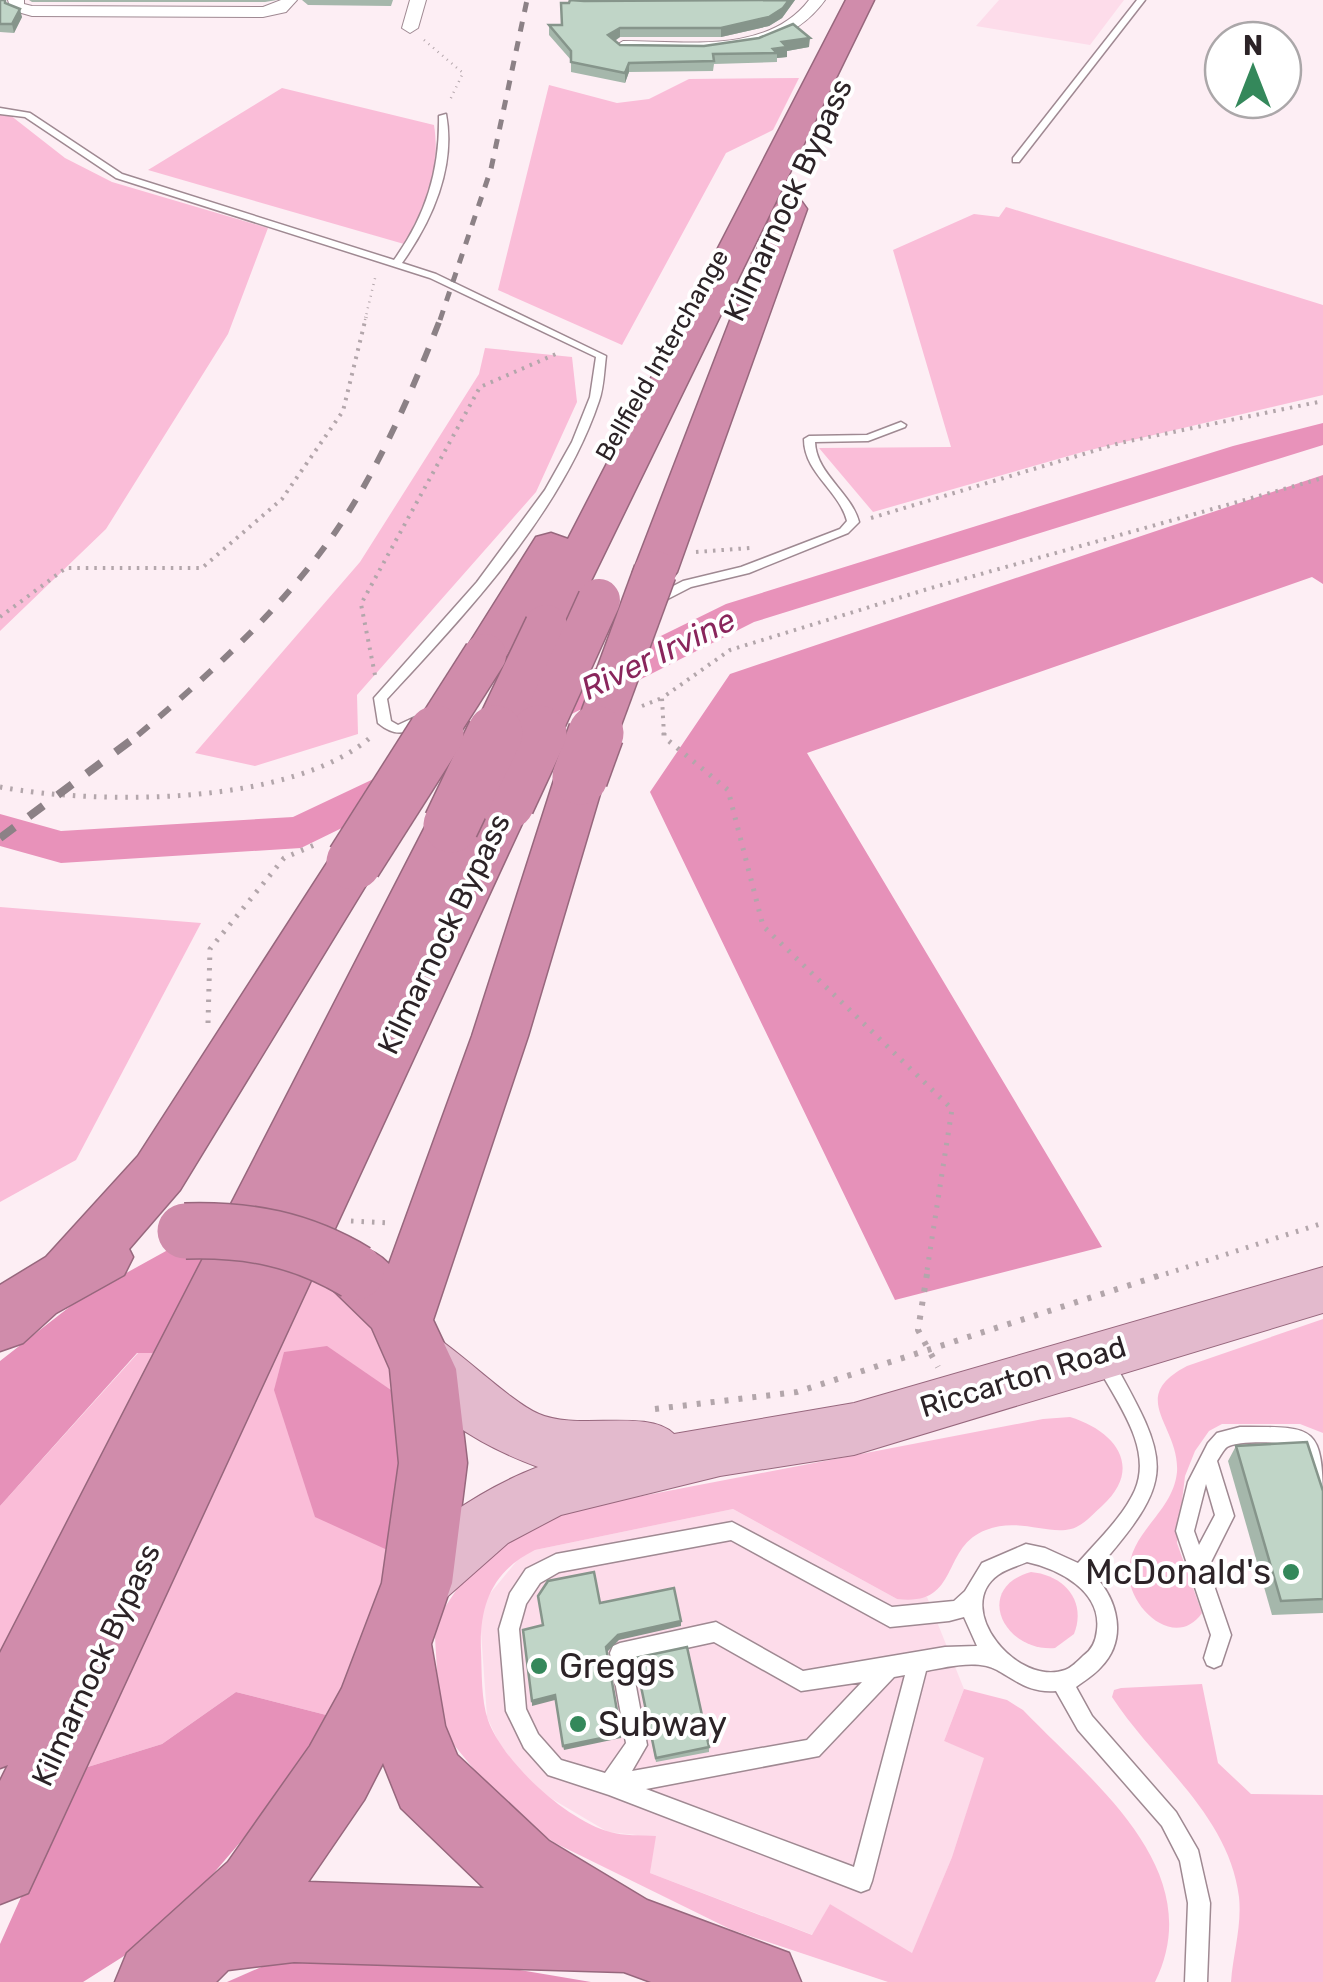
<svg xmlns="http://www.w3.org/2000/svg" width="1323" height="1982" viewBox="0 0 1323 1982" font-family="Rubik,sans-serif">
	<rect width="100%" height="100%" fill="#fdeef4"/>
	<g fill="#fddcea">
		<polygon points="999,0 1124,0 1090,45 976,26"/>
		<polygon points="733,1509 897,1599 927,1597 964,1689 944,1741 985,1757 952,1857 912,1954 830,1904 813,1935 650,1873 655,1837 608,1832 547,1796 518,1769 498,1741 487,1717 480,1617 488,1596 520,1557 535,1550"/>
	</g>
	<g fill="#fabdd8">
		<polygon points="799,78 773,130 726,153 622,345 498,290 549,85 617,103 649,99 689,79"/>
		<path d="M282,88L434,125C441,172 426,203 404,244L148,170Z"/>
		<polygon points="0,115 10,115 65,158 112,182 268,228 228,334 106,529 0,631"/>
		<polygon points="1006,207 1323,305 1323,395 1086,451 873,512 819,448 951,447 893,250 974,214 999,217"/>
		<polygon points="485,348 572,357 577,402 536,492 357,695 358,734 255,766 195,753 360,562 479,374"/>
		<polygon points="0,907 201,923 76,1160 0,1202"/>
		<polygon points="309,1264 380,1321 404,1399 394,1553 334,1717 236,1692 162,1744 78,1770"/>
		<path d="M1323,1319V1433L1300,1424H1222L1209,1431L1195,1451L1185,1476L1177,1543L1202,1613C1176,1650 1131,1610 1129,1576C1127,1532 1173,1514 1177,1472C1180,1425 1126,1398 1187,1366Z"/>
		<polygon points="138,1353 171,1353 0,1689 0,1506"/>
		<path d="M1070,1417C1116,1431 1144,1468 1102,1506C1093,1514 1083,1526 1071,1529C1047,1535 1018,1517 986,1530C940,1547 961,1607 897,1599L733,1509L535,1550C492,1571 479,1606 481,1651C482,1673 481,1699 488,1720C503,1762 566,1820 610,1832C624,1836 641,1835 656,1836L650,1873L812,1935L830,1904L912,1953L952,1857L984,1758L944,1741L964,1689L1007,1700L1023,1710C1092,1782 1210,1870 1155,1982H888L732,1930L555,1843L508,1811L450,1740L439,1704L435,1637L441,1613L479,1556L543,1515L1043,1419Z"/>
		<path d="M1031,1572C1064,1575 1087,1601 1074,1634L1055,1648C1003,1652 973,1588 1031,1572Z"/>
		<path d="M1202,1684L1218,1763L1251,1794L1323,1795V1982H1231C1233,1954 1242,1926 1239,1897C1229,1815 1155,1763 1112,1697L1114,1690L1121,1688Z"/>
	</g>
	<g fill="#e691b9">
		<polygon points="1323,475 1323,584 1312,577 807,753 1102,1247 895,1300 650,792 730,674"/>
		<polygon points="221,1246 171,1353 137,1353 0,1506 0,1361 81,1298 166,1251"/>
		<polygon points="327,1346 404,1399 394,1553 315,1517 274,1390 284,1352"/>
		<polygon points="236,1692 334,1717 291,1783 165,1930 83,1982 0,1982 0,1944 78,1770 162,1744"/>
		<polygon points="298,1951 406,1951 591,1982 227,1982"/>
	</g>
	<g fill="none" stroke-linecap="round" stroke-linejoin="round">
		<g fill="#e892ba" fill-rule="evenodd">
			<polygon points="1323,423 1323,445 754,622 536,732 521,736 506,732 499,722 506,712 726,604 1233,446"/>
			<polygon points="418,758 434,763 440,773 434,783 301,848 61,863 0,846 0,814 61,831 293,817"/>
		</g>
		<g stroke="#9f8992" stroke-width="3">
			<g id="lane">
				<polygon points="1137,0 1145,0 1019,162 1013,162 1013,158"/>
				<path d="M0,108L30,113L122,174L394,260C426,216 440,170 439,116L446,114C456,167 432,221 402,263L436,274L606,356C604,371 604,387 599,401C561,514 466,613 387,699L391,721L398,725L426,712L431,713L432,716L431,719C409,730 400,741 378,723L374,698L477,582L545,490L572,442L590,397L596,357L430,278L116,178L25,117L0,114Z"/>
				<path d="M901,422L906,425L905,427L868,441L815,442C816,474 851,492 859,522L848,533L749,573L691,587L656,605H648V599L683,581L741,567L840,529L847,521C839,490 804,473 804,439L809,436L867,435Z"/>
				<path d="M1104,1353L1110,1355C1172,1466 1178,1477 1093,1574C1118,1599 1128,1639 1101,1667C1094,1675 1084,1681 1076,1687L1092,1716L1176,1812L1198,1850L1210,1903L1207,1982H1185L1188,1903L1180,1861L1162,1826L1078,1730L1056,1691C1030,1693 1018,1682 997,1670C978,1659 946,1667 926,1671L872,1881L869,1889L861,1892L609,1795L548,1775L524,1748L506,1711L499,1629L510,1593L526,1569L556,1554L732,1522L892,1607L954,1601L965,1591L982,1563L1026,1544L1045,1548L1078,1563C1097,1541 1123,1517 1135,1490C1154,1446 1113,1398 1095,1361L1098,1355ZM731,1540L890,1627L949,1621L964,1617L977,1646L945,1647L803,1671L716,1622L620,1643L613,1646L610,1653L626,1743L605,1773L561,1760L538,1734L526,1709L519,1629L526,1604L540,1583L559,1572ZM1027,1562C1059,1569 1102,1591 1097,1630C1096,1641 1092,1650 1083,1656C1078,1661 1071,1668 1065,1670C1017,1687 952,1608 998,1575C1006,1569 1018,1566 1027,1562ZM714,1642L801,1691L862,1682L807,1740L632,1771L647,1745L631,1660ZM905,1675L854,1867L646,1789L819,1756L894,1677Z"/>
				<path d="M1240,1427C1314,1427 1323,1424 1323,1503L1316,1500L1301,1452L1296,1445C1282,1442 1239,1440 1227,1447C1223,1450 1220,1457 1217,1461L1234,1516L1208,1568L1231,1635L1221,1665L1214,1668L1207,1665L1204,1658L1211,1635L1176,1531L1188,1482L1208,1443L1217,1433ZM1206,1484L1215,1515L1199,1545L1194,1531Z"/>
			</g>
		</g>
		<g stroke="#9f8992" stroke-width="2">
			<g id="street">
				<polygon points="8,0 24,0 24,4 32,6 263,7 281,0 297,0 286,12 263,17 32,16 11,10"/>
				<polygon points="410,0 426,0 418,28 410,33 402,28"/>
				<path d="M809,0H825C780,63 692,51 623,51L615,46L623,41C684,41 767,55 809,0Z"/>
			</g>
		</g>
		<g stroke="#97677d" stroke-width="2">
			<path id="primary" d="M1323,1267V1313L854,1455L720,1476L561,1515L508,1543L439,1604L417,1612L395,1604L386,1583C408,1533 488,1486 538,1467C483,1447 415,1408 389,1353L397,1336C404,1333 413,1329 419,1329C441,1332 506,1400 539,1414C577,1431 648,1408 674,1434L854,1403Z"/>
		</g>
		<g stroke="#97677d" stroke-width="3">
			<g id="highway">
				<polygon points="846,0 874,0 569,626 562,636 546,640 530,636 524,627 501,665 485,669 469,665 462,655 536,537 551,533 568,539"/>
				<polygon points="790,199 802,202 807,209 677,572 670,581 655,585 640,581 633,572 773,209 778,202"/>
				<path d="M580,761L597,765L605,777L528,1036L433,1320L456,1369L467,1463L452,1583L431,1644L445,1726L457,1755L549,1841L647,1900L789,1953L801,1982H651L624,1972L294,1962L228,1970L216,1982H115L127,1953L228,1862L310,1746L342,1688L382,1583L399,1463L390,1369L372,1328L334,1291L325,1272L334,1253C357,1245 371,1246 389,1264L472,1036L555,777L563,765ZM383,1763L401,1808L484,1888L308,1882L364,1800Z"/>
				<polygon points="507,785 525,790 532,802 28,1893 0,1904 0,1781 8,1765 0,1768 0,1653 426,825 433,813 451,808 469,813 473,820 489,790"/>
				<polygon points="354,844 372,849 380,862 180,1190 129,1249 133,1257 124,1275 56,1313 23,1343 0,1351 0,1285 46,1257 138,1156 336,849"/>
			</g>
		</g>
		<g stroke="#b3a6ab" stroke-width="2.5" stroke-dasharray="1 5" stroke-linecap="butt">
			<polyline points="424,40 463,73 449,102"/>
			<polyline points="365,320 376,274"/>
		</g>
		<g stroke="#b3a6ab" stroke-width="4" stroke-dasharray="2.5 6" stroke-linecap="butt">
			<polyline points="871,518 1120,443 1323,401"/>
			<polyline points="696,552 750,548"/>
			<polyline points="0,617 66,568 202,568 282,499 343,411 366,317"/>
			<polyline points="375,675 361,604 480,387 556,354"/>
			<polyline points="642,706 662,698"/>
			<polyline points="664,735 662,698 730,650 931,588 1323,478"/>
		</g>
		<g stroke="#b3a6ab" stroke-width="5" stroke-dasharray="2.5 8" stroke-linecap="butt">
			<polyline points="664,733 664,737 728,790 763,926 952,1109 926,1277"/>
			<path d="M0,787C98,805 294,806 372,736"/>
			<polyline points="208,1023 210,949 284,858 319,843"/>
			<polyline points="351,1221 390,1223"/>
			<polyline points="1156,1277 1323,1223"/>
		</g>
		<g stroke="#b3a6ab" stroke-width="6" stroke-dasharray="4 10" stroke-linecap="butt">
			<polyline points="927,1274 918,1330 938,1367"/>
			<polyline points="655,1409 797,1392 1164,1274"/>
		</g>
		<use href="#lane" fill="#fff" fill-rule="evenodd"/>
		<use href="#street" fill="#fff" fill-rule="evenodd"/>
		<use href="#primary" fill="#e3bacd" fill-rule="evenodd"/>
		<use href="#highway" fill="#d08cab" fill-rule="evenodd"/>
		<polyline stroke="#8c8186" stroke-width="5" stroke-dasharray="10 10" stroke-linecap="butt" points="440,320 491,169 527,0"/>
		<path stroke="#8c8186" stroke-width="6" stroke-dasharray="14 14" stroke-linecap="butt" d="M138,735C210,674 282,609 336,531C380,467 413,389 441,317"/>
		<polyline stroke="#8c8186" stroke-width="8" stroke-dasharray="18 18" stroke-linecap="butt" points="0,838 141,733"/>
		<g stroke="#97677d" stroke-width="45" stroke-linecap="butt">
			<g id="highway-bridge-far1">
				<polyline points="434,735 485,655"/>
				<polyline points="494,735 546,626"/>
				<polyline points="538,735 599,600"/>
				<polyline points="595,735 655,572"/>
			</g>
		</g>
		<g stroke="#97677d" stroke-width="58" stroke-linecap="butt">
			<g id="highway-bridge">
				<polyline points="580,777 596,733"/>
				<polyline points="507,802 539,733"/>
				<polyline points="451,825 495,733"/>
				<polyline points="354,862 436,733"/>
				<path d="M185,1231C248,1229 301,1239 356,1272"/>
			</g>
		</g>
		<use href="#highway-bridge-far1" stroke="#d08cab" stroke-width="42"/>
		<use href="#highway-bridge" stroke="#d08cab" stroke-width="55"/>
	</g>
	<g fill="#a5b7ab">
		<polygon points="0,0 22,17 14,33 0,32"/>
		<polygon points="29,0 277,0 265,2 32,2"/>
		<polygon points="302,0 393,0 391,6 308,5"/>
		<polygon points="623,0 795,0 782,18 769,26 721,37 620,37 615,41 620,45 809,47 787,51 787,57 777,58 777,62 714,64 713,71 629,72 625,83 571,72 571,60 549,35 549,25 562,25 584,1"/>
		<polygon points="1236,1446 1323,1491 1323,1613 1272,1615 1228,1461"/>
		<polygon points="635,1658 709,1747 709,1752 656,1762"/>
	</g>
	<g fill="#86958b">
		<polygon points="789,0 795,0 782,18 769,26 721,37 721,28"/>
		<polygon points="20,9 22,17 14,33 12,24"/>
		<polygon points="620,28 620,37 608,45 608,35"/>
		<polygon points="810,38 809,47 787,51 787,57 777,58 777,53 773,49 782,42"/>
		<polygon points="629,63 629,72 625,83 625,73"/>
		<polygon points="681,1621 681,1626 619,1640 607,1652 606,1647 618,1635"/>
		<polygon points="555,1695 555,1700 532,1706 532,1701"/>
		<polygon points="621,1734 621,1738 564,1750 563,1746"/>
	</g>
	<g fill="#c0d5c7" stroke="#86958b" stroke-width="2.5">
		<polygon points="0,0 5,0 5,3 20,9 12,24 0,24"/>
		<polygon points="570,0 584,1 789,0 783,8 769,17 721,28 620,28 608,35 620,45 704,46 759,38 793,24 810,38 782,42 787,47 773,49 777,53 713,54 714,61 629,63 625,73 571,62 571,51 549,25 562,25 561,3 569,3"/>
		<polygon points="1307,1442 1323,1491 1323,1599 1281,1601 1236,1446"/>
		<polygon points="594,1572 600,1603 674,1588 681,1621 618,1635 606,1647 621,1734 563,1746 555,1695 532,1701 523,1630 543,1625 538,1596 548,1581"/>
		<polygon points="687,1647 709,1747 656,1758 635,1658"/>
	</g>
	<g fill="#34885b" stroke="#fff" stroke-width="4">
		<circle cx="1291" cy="1572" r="10"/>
		<circle cx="539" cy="1666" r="10"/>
		<circle cx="578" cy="1724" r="10"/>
	</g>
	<g text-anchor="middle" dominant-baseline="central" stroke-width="8" stroke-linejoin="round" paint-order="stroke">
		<g font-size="25" fill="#2c2327" stroke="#fff">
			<text transform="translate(662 355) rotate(-60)">Bellfield Interchange</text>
		</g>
		<g font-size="30" fill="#2c2327" stroke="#fff">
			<text transform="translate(788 200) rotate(-65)">Kilmarnock Bypass</text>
			<text transform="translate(444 934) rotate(-64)">Kilmarnock Bypass</text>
			<text transform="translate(1023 1377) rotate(-17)">Riccarton Road</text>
			<text transform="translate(96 1665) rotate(-65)">Kilmarnock Bypass</text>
		</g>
		<g font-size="32" font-style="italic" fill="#89265c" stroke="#fff">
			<text transform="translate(658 654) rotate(-26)">River Irvine</text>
		</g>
		<g font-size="35" fill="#2c2327" stroke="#fff" text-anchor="start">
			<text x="1271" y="1572" text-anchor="end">McDonald's</text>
			<text x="559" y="1666">Greggs</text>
			<text x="598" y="1724">Subway</text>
		</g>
	</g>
	<g transform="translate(1253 70)"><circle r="48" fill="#ffffff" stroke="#aba7a9" stroke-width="2.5"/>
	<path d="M0-8L18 38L0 25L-18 38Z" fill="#34885b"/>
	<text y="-15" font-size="28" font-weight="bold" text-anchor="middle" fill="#2c2327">N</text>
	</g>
</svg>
